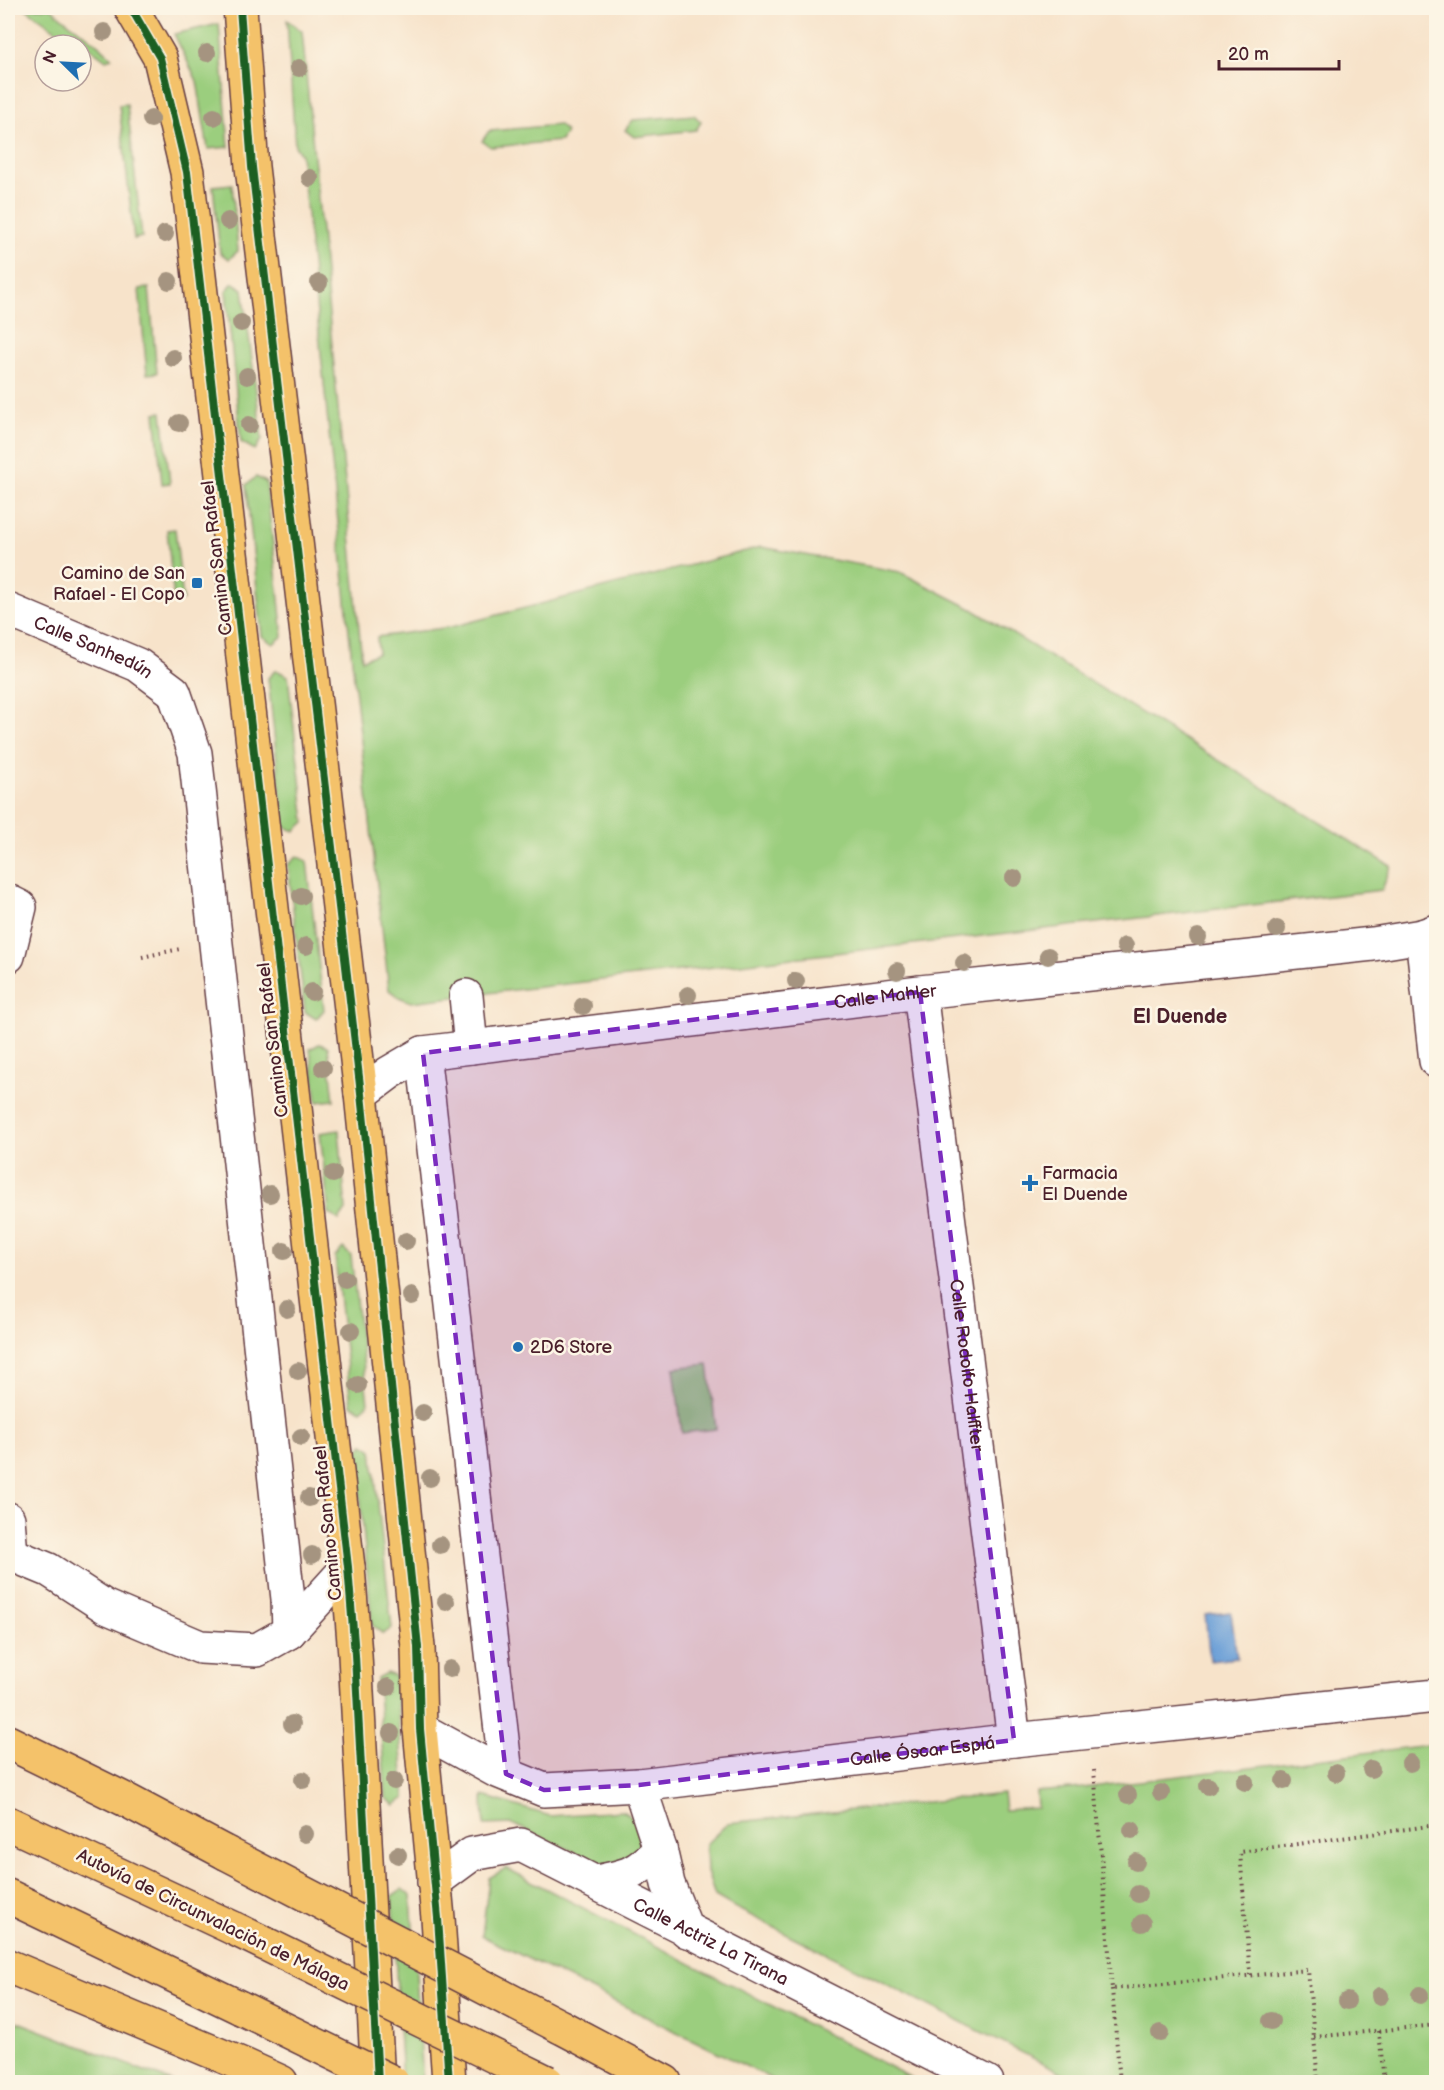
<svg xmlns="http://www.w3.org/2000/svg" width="1444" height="2090" viewBox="0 0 1444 2090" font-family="'Balsamiq Sans',sans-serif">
	<rect width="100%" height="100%" fill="#fcf5e5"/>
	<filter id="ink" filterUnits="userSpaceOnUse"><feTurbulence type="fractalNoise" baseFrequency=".0167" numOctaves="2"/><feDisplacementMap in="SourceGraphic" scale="12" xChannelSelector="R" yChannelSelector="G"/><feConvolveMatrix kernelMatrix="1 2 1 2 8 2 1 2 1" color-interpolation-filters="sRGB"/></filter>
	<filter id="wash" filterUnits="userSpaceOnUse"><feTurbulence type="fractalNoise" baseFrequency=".008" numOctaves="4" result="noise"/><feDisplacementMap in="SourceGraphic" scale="24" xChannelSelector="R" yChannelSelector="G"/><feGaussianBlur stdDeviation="1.35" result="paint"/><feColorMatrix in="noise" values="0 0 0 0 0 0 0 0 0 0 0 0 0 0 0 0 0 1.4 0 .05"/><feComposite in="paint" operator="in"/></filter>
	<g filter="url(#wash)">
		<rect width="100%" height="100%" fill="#f7e3ca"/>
		<g fill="#9bce7e" stroke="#727654" stroke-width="1.5">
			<path d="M25,8H51C71,27 93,37 112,58L106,60L90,48L60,33Z"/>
			<polygon points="287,20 302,31 362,660 378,653 377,637 451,627 761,547 900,572 972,609 1391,866 1382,890 411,1002 399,997 389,990 352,661 301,155 295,146"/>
			<polygon points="219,24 229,147 208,149 197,81 174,34"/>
			<polygon points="127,104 142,237 134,239 119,105"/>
			<polygon points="694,115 701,122 696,130 634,137 625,130 633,120"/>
			<polygon points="559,125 566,132 561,141 491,147 482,141 489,131"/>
			<polygon points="232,184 238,251 229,259 220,253 213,186"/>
			<polygon points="233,283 243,289 262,439 255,450 241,442 226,291"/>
			<polygon points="149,288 157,373 147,374 139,289"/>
			<polygon points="162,412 170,483 162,484 155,413"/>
			<polygon points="256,477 266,482 283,636 273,644 262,636 246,485"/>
			<polygon points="175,529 183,600 174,601 167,530"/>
			<polygon points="276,670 288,676 305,822 295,831 284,827 268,678"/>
			<polygon points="297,856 307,861 324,1010 316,1019 305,1012 288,865"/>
			<polygon points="319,1044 328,1047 334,1100 317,1102 310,1049"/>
			<polygon points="339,1130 346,1210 339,1220 329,1213 320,1133"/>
			<polygon points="343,1248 351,1256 368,1403 361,1410 351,1405 335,1257"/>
			<polygon points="708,1364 716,1429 682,1433 674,1368"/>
			<polygon points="364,1444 372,1450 392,1628 383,1634 372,1625 356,1452"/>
			<polygon points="386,1673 395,1676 405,1798 395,1805 386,1798 377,1678"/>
			<polygon points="1436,1744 1436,2082 1080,2082 734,1907 715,1896 707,1872 706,1844 728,1823 1003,1794 1005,1810 1037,1808 1036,1792 1083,1788"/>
			<path d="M483,1796L550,1816L622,1811L638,1821C642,1846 640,1853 617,1867L595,1861L512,1824L484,1825Z"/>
			<polygon points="506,1868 919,2082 778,2082 482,1936 489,1878"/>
			<polygon points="402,1889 411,1896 423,2082 402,2082 392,1896"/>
			<polygon points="8,2018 173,2082 8,2082"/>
		</g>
		<polygon fill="#6a9fd7" stroke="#5a5f81" stroke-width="1.5" points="1231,1612 1237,1658 1210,1661 1205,1615"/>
	</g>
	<g filter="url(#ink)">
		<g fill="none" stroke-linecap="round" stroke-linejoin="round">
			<g stroke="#643c43" stroke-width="36">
				<g id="minor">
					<path id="s1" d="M8,610L138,665L174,692L195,753L288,1599L289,1632"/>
					<polyline points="8,901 20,907 8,956"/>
					<polyline points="1422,936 1436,1061"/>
					<path id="s2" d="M920,992L1014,1740"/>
					<polyline points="466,996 471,1047"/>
					<polyline points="423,1053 506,1774"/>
					<path id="s3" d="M361,1094L389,1073L423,1053L920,992L1373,944L1422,936L1436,931"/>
					<polyline points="8,1519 11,1554"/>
					<polyline points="8,1553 49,1570 106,1607 200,1647 257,1650 289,1632 348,1567"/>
					<path id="s4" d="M420,1729L495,1770L544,1790L639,1785L1014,1740L1436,1696"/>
					<polyline points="639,1785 660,1849 668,1884 687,1931"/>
					<path id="s5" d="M434,1882L472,1854L521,1845L987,2082"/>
					<path d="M596,1882C627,1876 637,1874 660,1849"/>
				</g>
			</g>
			<g stroke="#643c43" stroke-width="36">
				<g id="major">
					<polyline points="131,8 160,58 187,172 348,1567 355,1655 378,2082"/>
					<polyline points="240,8 252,167 361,1094 418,1647 420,1729 438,1918 449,2082"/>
				</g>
			</g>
			<g stroke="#643c43" stroke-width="36">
				<g id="highway">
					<polyline points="8,1742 128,1801 226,1853"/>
					<polyline points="8,1823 233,1928"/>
					<polyline points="8,1896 241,2008"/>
					<polyline points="8,1966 246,2066 281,2082"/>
					<polyline points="561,2027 665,2082"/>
				</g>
			</g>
			<g stroke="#643c43" stroke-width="4" stroke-dasharray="1.5 4.5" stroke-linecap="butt">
				<polyline points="142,957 180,949"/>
				<polyline points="1094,1770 1112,1989 1308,1970 1318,2082"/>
				<polyline points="1250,1975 1240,1852 1436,1825"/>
				<polyline points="1112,1989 1120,2082"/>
				<polyline points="1379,2031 1384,2082"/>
				<polyline points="1314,2037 1436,2025"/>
			</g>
			<use href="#minor" stroke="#fff" stroke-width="33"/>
			<use href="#major" stroke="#f4c26a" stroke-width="33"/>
			<use href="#highway" stroke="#f4c26a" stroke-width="33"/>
			<g stroke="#643c43" stroke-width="36" stroke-linecap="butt">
				<g id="highway-bridge">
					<polyline points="226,1853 561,2027"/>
					<polyline points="233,1928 547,2082"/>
					<polyline points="241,2008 392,2082"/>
				</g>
			</g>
			<use href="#highway-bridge" stroke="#f4c26a" stroke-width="33"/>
			<g stroke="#fcf5e5" stroke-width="11">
				<g id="cycleway">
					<polyline points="131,8 160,58 187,172 348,1567 355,1655 378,2082"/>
					<polyline points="240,8 252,167 361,1094 418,1647 420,1729 438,1918 449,2082"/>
				</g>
			</g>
			<use href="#cycleway" stroke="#1b5e20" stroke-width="8"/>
		</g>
		<g fill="#a59480">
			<circle cx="104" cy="32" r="9"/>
			<circle cx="207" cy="53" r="9"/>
			<circle cx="299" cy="68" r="9"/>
			<circle cx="214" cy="117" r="9"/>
			<circle cx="151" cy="119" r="9"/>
			<circle cx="310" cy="178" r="9"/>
			<circle cx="228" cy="221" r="9"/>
			<circle cx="165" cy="234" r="9"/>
			<circle cx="169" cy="281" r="9"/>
			<circle cx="319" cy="283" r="9"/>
			<circle cx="241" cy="323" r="9"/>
			<circle cx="173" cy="358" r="9"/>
			<circle cx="247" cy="376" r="9"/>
			<circle cx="179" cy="423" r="9"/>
			<circle cx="249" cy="425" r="9"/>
			<circle cx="1014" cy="878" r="9"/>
			<circle cx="301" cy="896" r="9"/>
			<circle cx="1277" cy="929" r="9"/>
			<circle cx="1198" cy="937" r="9"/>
			<circle cx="306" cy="946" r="9"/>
			<circle cx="1125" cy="946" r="9"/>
			<circle cx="1048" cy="956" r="9"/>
			<circle cx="964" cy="963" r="9"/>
			<circle cx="897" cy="971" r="9"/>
			<circle cx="796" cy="981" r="9"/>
			<circle cx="312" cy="992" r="9"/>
			<circle cx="688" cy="995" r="9"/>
			<circle cx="583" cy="1006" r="9"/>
			<circle cx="323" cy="1068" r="9"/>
			<circle cx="333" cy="1174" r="9"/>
			<circle cx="270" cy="1194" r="9"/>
			<circle cx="406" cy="1241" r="9"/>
			<circle cx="284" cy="1251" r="9"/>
			<circle cx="345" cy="1279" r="9"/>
			<circle cx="412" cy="1296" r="9"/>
			<circle cx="287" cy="1309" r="9"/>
			<circle cx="351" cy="1331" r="9"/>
			<circle cx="298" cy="1371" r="9"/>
			<circle cx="358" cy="1385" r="9"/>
			<circle cx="423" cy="1413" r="9"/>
			<circle cx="301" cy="1437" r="9"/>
			<circle cx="430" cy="1478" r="9"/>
			<circle cx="309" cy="1498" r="9"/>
			<circle cx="440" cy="1545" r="9"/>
			<circle cx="312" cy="1555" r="9"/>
			<circle cx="446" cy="1602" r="9"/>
			<circle cx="450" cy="1669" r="9"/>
			<circle cx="388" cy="1687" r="9"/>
			<circle cx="292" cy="1724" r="9"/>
			<circle cx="391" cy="1733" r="9"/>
			<circle cx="1410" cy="1763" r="9"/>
			<circle cx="1371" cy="1769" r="9"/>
			<circle cx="1336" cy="1773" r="9"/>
			<circle cx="303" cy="1780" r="9"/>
			<circle cx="394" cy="1781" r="9"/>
			<circle cx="1284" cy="1781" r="9"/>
			<circle cx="1245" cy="1782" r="9"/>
			<circle cx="1208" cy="1786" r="9"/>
			<circle cx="1161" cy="1793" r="9"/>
			<circle cx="1128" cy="1795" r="9"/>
			<circle cx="1132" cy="1830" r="9"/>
			<circle cx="305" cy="1834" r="9"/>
			<circle cx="398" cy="1855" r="9"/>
			<circle cx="1136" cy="1862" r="9"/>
			<circle cx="1138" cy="1894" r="9"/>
			<circle cx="1142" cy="1923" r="9"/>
			<circle cx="1420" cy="1995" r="9"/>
			<circle cx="1380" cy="1996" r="9"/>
			<circle cx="1347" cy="2001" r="9"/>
			<circle cx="1271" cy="2021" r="9"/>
			<circle cx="1160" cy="2033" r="9"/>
		</g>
	</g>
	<path fill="#7b2cbf" fill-opacity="0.2" stroke="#7b2cbf" stroke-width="4.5" stroke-dasharray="12 8" stroke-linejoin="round" d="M920,992L1014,1740L639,1785L544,1790L506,1774L423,1053Z"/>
	<g fill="#1f6fb2" stroke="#fcf5e5" stroke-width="2">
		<rect x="191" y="577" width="12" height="12" rx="3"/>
		<path d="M1027 1174h6v6h6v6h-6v6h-6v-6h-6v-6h6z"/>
		<circle cx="518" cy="1347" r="6"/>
	</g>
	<g text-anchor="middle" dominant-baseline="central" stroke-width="5" stroke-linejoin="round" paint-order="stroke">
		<g font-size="18" fill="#4a1f2b" stroke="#fcf5e5">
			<text transform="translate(217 558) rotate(-97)">Camino San Rafael</text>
			<text stroke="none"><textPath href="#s1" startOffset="93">Calle Sanhedún</textPath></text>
			<text stroke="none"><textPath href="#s3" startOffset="540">Calle Mahler</textPath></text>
			<text transform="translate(273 1040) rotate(-97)">Camino San Rafael</text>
			<text stroke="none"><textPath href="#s2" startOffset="376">Calle Rodolfo Halffter</textPath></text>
			<text transform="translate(328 1523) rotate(-96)">Camino San Rafael</text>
			<text stroke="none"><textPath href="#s4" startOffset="519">Calle Óscar Esplá</textPath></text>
			<text transform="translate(213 1920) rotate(26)">Autovía de Circunvalación de Málaga</text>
			<text stroke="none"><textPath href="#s5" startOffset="310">Calle Actriz La Tirana</textPath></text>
		</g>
		<g font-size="18" fill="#4a1f2b" stroke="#fcf5e5" text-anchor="start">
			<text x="185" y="573" text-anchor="end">Camino de San<tspan x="185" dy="21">Rafael - El Copo</tspan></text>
			<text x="1042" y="1173">Farmacia<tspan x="1042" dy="21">El Duende</tspan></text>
			<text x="530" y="1347">2D6 Store</text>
		</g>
		<g font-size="20" font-weight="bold" fill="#4a1f2b" stroke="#fcf5e5">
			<text x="1180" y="1017">El Duende</text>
		</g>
	</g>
	<rect width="1444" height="2090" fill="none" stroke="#fcf5e5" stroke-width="30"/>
	<g transform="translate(63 63) rotate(294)"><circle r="28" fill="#fcf5e5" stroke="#b59f9b" stroke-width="1.5"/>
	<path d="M0-4.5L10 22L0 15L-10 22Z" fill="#1f6fb2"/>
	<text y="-9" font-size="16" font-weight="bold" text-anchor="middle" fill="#4a1f2b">N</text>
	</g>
	<path d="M1219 60v9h120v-9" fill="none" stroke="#4a1f2b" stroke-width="3"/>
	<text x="1228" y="60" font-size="18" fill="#4a1f2b" stroke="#fcf5e5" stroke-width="4.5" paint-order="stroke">20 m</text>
</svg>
